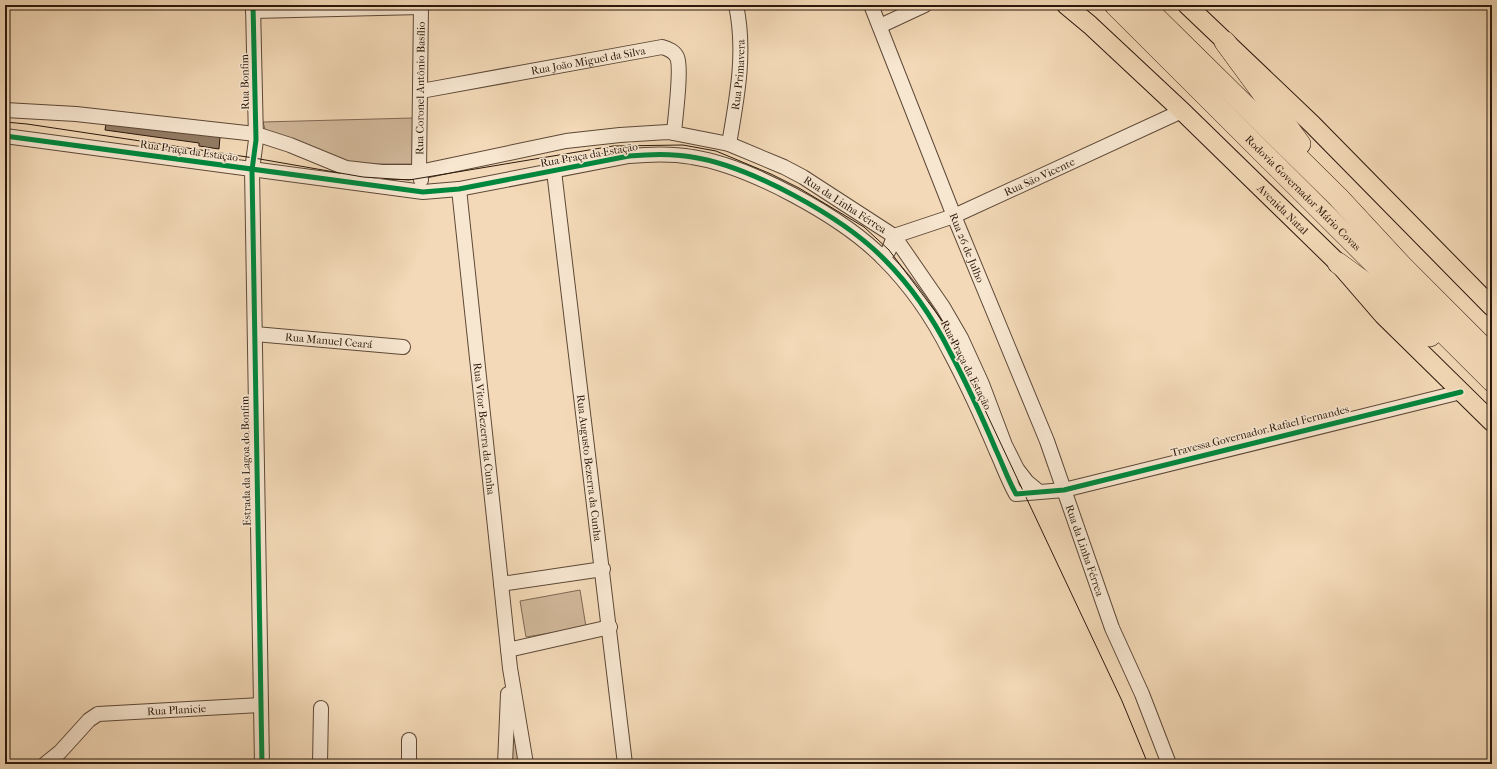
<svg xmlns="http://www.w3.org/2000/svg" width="1497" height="769" viewBox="0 0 1497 769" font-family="'IM FELL French Canon',serif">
	<rect width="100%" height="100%" fill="#f3d9b7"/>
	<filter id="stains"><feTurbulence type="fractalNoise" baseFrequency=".005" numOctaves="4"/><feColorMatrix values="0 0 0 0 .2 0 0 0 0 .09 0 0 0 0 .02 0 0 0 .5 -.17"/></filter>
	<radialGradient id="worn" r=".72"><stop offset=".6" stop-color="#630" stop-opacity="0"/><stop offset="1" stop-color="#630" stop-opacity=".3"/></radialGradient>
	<g fill="#d1b89a" stroke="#7e6853">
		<polygon points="413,118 413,164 367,164 340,161 269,134 265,129 263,122"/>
		<polygon points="580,590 586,627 526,637 520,601"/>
		<polygon points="512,705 521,764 510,764"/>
	</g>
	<polygon fill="#937c65" stroke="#2b180c" points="106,123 220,137 219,149 199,146 199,143 105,130"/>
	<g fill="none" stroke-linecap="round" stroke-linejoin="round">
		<g stroke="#5d4837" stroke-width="16">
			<g id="minor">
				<polyline points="253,5 256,140 252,170 262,764"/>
				<path id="s1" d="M871,5L954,216L1047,441L1112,628L1142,694L1169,764"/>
				<polyline points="253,11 421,7"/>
				<polyline points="880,26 925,5"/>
				<path id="s2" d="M421,91L662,47C669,49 674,51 677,57C682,68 675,119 674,133"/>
				<path id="s3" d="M5,110L76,114L256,134L290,145L346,168L382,172H419L566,141L620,135L668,132L729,144L784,167L803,177L894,236L943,307L961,338L982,384L1005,445L1017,469L1027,482L1038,491"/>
				<path d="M5,136L423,192L459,189L629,156C650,154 671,153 692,157C750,166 843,217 884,259C911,286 933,318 950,352C967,384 982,417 996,450C1003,465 1008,480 1016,494L1064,490L1461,392"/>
				<path id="s4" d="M729,144C737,98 746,52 736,5"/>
				<path id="s5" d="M554,171L625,764"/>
				<path id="s6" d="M421,180L419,172L421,5"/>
				<path id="s7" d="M459,189L510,668L526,764"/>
				<path id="s8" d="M883,258L889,250L894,236L954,216L1182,111"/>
				<path id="s9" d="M255,334L403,347"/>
				<polyline points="501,584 603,569"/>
				<polyline points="508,650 610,627"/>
				<polyline points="409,740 409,764"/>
				<path id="s10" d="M45,764L60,752L89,720L98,714L260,705"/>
				<polyline points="320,764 321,708"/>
				<polyline points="505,764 508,694"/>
			</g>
		</g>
		<g stroke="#2b180c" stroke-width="20">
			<g id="major">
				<path id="s11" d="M1066,5L1090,25L1182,111L1338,263L1383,315L1492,422"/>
				<polyline points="1187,5 1312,124 1492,307"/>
			</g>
		</g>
		<g stroke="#2b180c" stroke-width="22">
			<g id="highway">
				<path id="s12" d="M1115,5L1492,381"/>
				<polyline points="1143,5 1338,197 1402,266 1492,356"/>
				<polyline points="1225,42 1300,144"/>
				<polyline points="1338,263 1372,288 1430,336"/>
			</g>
		</g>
		<use href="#minor" stroke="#f7e6d0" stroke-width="14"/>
		<use href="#major" stroke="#f3d9b7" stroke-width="18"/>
		<use href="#highway" stroke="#f3d9b7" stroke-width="21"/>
		<polyline stroke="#2b180c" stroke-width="1" points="5,122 27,124 254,158 363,177 409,180 613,146 683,145 716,151 771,174 799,188 864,227 889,250 944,323 1122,701 1148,764"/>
		<g stroke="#f7e6d0" stroke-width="8">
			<g id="cycleway">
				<polyline points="253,5 256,140 252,170 262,764"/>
				<path d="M5,136L423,192L459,189L629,156C650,154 671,153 692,157C750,166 843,217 884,259C911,286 933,318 950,352C967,384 982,417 996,450C1003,465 1008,480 1016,494L1064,490L1461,392"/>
			</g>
		</g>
		<use href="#cycleway" stroke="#00873e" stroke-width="5"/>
	</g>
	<g text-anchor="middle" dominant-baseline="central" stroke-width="3" stroke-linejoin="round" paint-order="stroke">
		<g font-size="11" fill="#2b180c" stroke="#f7e6d0">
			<text stroke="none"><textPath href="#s2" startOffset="170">Rua João Miguel da Silva</textPath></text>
			<text stroke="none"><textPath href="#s4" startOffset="70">Rua Primavera</textPath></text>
			<text transform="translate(245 82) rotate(-91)">Rua Bonfim</text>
			<text stroke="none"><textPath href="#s6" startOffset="92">Rua Coronel Antônio Basílio</textPath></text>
			<text transform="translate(189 151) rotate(8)">Rua Praça da Estação</text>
			<text transform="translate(589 155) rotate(-10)">Rua Praça da Estação</text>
			<text stroke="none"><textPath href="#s8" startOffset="182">Rua São Vicente</textPath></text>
			<text stroke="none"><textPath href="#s12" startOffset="266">Rodovia Governador Mário Covas</textPath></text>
			<text stroke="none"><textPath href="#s3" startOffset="868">Rua da Linha Férrea</textPath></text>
			<text stroke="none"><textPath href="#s11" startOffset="298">Avenida Natal</textPath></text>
			<text stroke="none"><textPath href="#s1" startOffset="261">Rua 26 de Julho</textPath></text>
			<text stroke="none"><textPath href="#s9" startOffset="74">Rua Manuel Ceará</textPath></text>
			<text transform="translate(966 365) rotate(63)">Rua Praça da Estação</text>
			<text stroke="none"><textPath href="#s7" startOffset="241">Rua Vitor Bezerra da Cunha</textPath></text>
			<text transform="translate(1260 431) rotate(-14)">Travessa Governador Rafael Fernandes</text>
			<text transform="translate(246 461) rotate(-91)">Estrada da Lagoa do Bonfim</text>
			<text stroke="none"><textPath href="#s5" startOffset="299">Rua Augusto Bezerra da Cunha</textPath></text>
			<text stroke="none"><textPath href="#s1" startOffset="586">Rua da Linha Férrea</textPath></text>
			<text stroke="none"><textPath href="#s10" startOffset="152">Rua Planicie</textPath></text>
		</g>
	</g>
	<rect width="1497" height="769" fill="none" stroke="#f3d9b7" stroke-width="20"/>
	<rect x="6" y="6" width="1485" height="757" fill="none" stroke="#2b180c" stroke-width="2"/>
	<rect x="10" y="10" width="1477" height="749" fill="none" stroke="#2b180c"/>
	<rect width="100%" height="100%" filter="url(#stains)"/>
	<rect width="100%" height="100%" fill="url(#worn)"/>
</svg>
